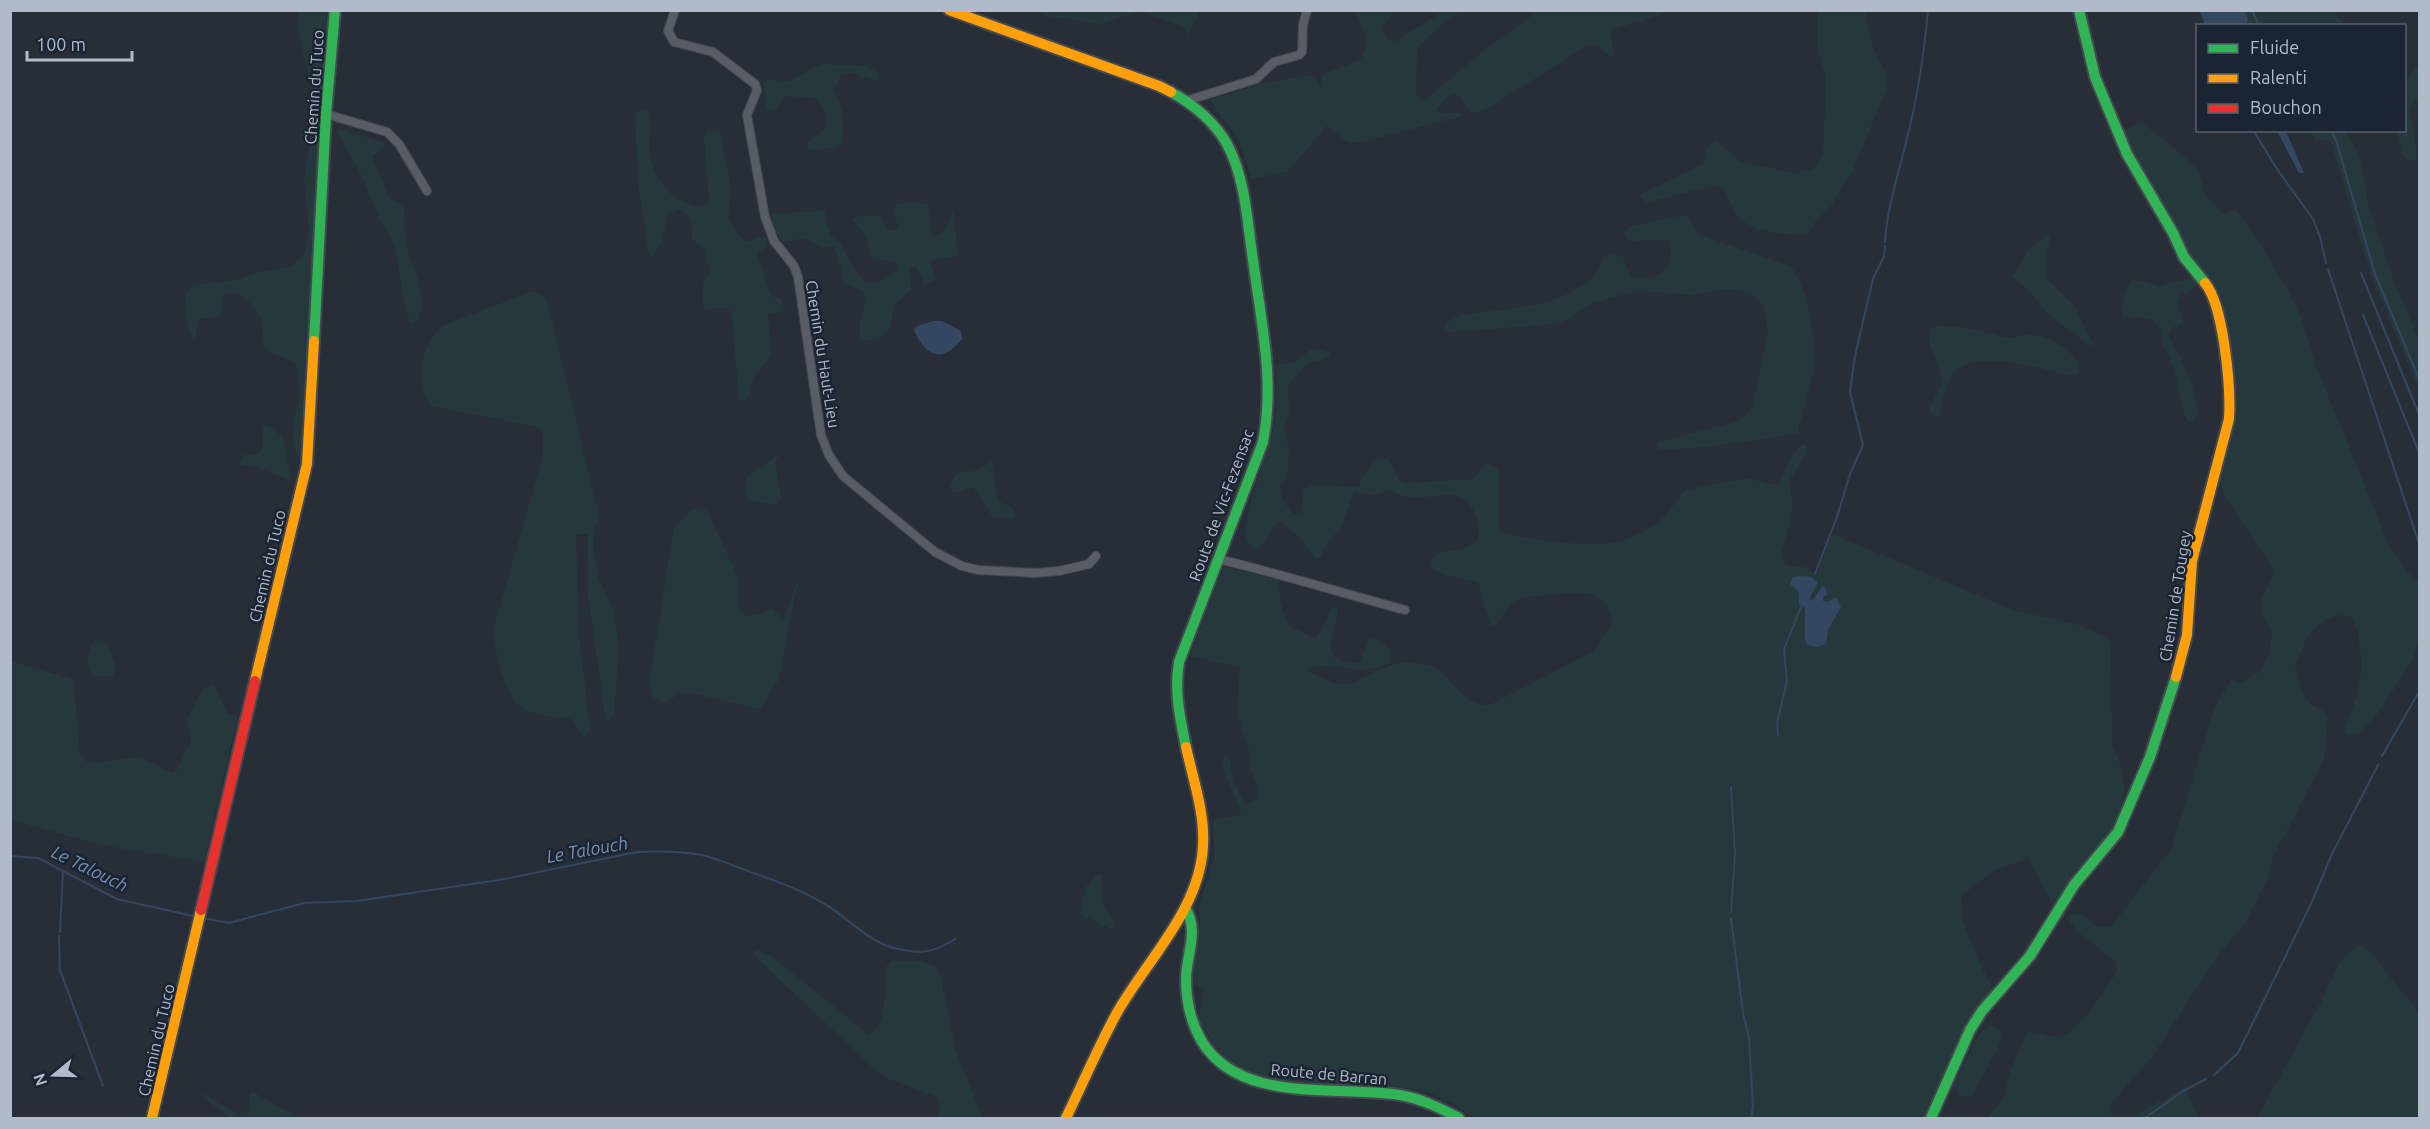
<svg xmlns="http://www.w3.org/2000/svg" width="2430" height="1129" viewBox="0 0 2430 1129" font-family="Ubuntu,sans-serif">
	<rect width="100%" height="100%" fill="#282e37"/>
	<g fill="#25393d">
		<path d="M299,11H327L303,446L300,456C285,440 297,415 299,397C300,386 298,374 296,363L264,350C261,316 265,316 239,293H225L220,316L198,319L195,339L192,337C186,320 179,300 192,285L238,280L255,273L290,267L304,255L309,229L304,183L314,107L313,93L298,29Z"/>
		<polygon points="1034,11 1138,11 1102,24 1047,16"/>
		<polygon points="1140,11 1200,10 1200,11 1188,35 1185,27"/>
		<path d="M1355,11H1395L1382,27L1388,40L1396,41L1444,11H1461L1443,23L1417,48L1416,94L1424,101L1482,52L1538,11H1670C1652,19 1631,23 1611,30L1613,54L1611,57L1597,45H1588L1487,109L1471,114L1460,97L1454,94L1447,97L1436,110L1442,113H1459L1462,116L1366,141L1349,143L1327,126L1288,171L1252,179C1247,163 1243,148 1235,134C1227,121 1215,113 1211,99L1267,83L1308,75L1316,79L1320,87L1323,74L1360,60C1371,41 1364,28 1355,11Z"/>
		<path d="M1817,11H1866C1867,24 1869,36 1874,49C1879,62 1887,70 1888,85L1851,175L1836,195L1832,205L1815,222L1808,234C1788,235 1749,233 1736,214C1731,206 1729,196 1723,188L1714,186L1647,202L1639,198L1641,194L1703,164C1705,155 1706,142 1717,141L1741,162L1796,173L1813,169L1823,155L1825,107V74L1817,47Z"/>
		<polygon points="2245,11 2334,11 2344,25 2245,25 2248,20"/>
		<path d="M821,64L866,66L880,74L877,81L851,73L841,75L834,90C843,107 845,123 843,143L837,148L808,150V141C830,130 834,118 816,98L784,96L774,112L766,110L764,83L768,80L789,81Z"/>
		<path d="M2419,66V97L2414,101L2409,109L2417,152L2415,160L2409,161L2402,154L2397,131L2404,130C2404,110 2400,79 2419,66Z"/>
		<path d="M643,109L648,110C653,125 649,128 649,142C649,175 668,201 700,207L709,200L704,136L707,132L720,131L731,188L728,218L738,235L746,242L764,235L768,246L757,252L771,296L781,299L785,311L768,314L771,356L754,376L748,398L739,402L732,314L727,308L704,309C702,295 700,284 710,273L704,249L692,239L691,219L682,210L675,211L667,217L662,242L653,256H649L638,182L635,113Z"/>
		<path d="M2139,123H2143L2185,157L2199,172L2205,194L2223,214L2236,210L2255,236L2288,290L2301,318L2316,366L2389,545L2407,571L2419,583V637L2412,661L2374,719L2359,733L2346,736L2344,730L2357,695L2362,666L2358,632L2352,617L2343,615L2331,617L2318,625L2308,635L2295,666L2302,693L2310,704L2323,710L2328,719L2324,759L2273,857L2268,878L2245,923L2217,957L2152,1057L2109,1106L2113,1118H1987L2003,1099L2009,1075L2027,1033C2038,1030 2048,1038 2059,1037C2077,1034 2108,987 2117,971L2115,961L2078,932L2070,922V915L2080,913L2097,927H2111L2171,849L2215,706L2232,679L2240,683L2261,671L2269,653L2272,633L2262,613V597L2273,577L2272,567L2226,498L2220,483V475L2228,437L2221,313L2125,142V131Z"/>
		<path d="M341,129L385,143L382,149L372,156L389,198L404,206C405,219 404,235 407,248C414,273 428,293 418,321L411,323L407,314L394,244L381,222L360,172L336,131Z"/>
		<polygon points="2308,131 2344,131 2356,149 2361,165 2369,208 2395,284 2419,341 2419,389 2370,272 2332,145 2330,140 2316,140"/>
		<path d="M911,202L928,204L931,230L937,236L944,231L953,211L958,256L930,261L936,280L924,284L917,268L909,266L911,289L893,306L891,328L877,340H861C855,319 869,310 863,291L845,284L834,246L822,248L805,238L783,242L773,229L771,213L811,212L825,209C826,222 826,236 840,241L850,263L865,283C879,285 887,278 898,269L897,262L872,259L865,234L852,219L860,216H881L886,229L896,231L899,227L893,213L896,204Z"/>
		<path d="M1683,215L1690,218L1697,234L1790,266C1808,285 1818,346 1813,372C1810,390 1804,408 1799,426V434L1704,447L1658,450V442L1739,421L1747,415L1753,406L1768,331L1763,305L1751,293L1728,289L1693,295L1637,291L1592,303L1568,319L1556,324L1451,332L1445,330L1446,323L1460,315C1495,310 1542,309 1573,291C1579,287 1591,281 1595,275C1605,261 1601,246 1623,257L1631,277C1658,281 1678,270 1669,240L1630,241L1624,235L1629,227Z"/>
		<polygon points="2048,235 2050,235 2045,270 2046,278 2074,305 2094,346 2087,344 2046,312 2033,295 2011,275 2018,270 2027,251"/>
		<path d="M2191,278L2196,282L2193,290L2181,295L2178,304L2183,323L2172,328L2168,335C2185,364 2193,381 2198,414L2193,422L2187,420C2179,403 2179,386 2174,369C2172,361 2167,355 2164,347C2159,335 2164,327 2151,319L2123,316C2122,304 2123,290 2132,280L2147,282L2158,287Z"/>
		<path d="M533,291L542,296L547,301L600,520L595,525L593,546L599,579L614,611L619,647L614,715L606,721L587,589L588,534H576L579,636L590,728L585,739L572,719C555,717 538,716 522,708C506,699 492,645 494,627L543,456V431L534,426L431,406C414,378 420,349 442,326Z"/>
		<path d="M1937,326C1955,326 1971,329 1988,333C1995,334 2003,338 2011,338C2015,338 2020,335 2024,335C2044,333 2082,350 2078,374L2066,375C2039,367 1968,346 1950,378C1945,388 1943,403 1940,415L1935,417L1930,412L1931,405L1942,384C1941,378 1940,371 1938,365C1934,351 1925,343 1932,328Z"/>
		<path d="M1317,349L1331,353L1325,359L1306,364L1288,386L1289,417L1284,429L1289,449L1287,479L1279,483L1283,501L1294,514L1302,512L1303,490L1312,485L1358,487C1365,475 1372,453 1389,460L1399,480L1405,483L1474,479L1486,463L1496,467L1499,471V532C1527,539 1588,548 1616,542C1626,540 1641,533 1650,528C1665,520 1675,502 1685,490L1748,478L1770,484H1778L1794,452L1802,445H1806V454L1789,481L1792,501V515L1781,556L1786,565L1809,568L1808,571L1818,573L1832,534L2015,611L2076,624L2108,638L2111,651L2112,744L2123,771L2124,791L2121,806L2112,830L2083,865L2055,909L2029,858L1993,871L1961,896L1963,921L1980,965L1994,989L1967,1024L1925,1118H1474C1457,1105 1438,1094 1417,1090C1356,1077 1245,1100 1210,1039C1206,1032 1199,1021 1199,1013C1200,1006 1203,998 1204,991L1195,984L1193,972L1200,921V902L1214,858L1213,820L1241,815C1239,794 1218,776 1224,753L1230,760L1233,781L1245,804L1257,799L1259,789L1250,768L1251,757L1237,714L1240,667L1190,656L1224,567L1279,580L1280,603L1289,626L1315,638C1327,628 1324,618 1334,607L1337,609C1340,622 1321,653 1339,660C1345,662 1353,662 1359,663L1370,638C1385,638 1390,649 1391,662C1378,668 1368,670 1354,669C1336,668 1323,661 1307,671L1337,684H1347C1364,679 1392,661 1408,662C1415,663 1429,664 1435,668C1457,680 1460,706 1490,705L1594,651L1613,622C1606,586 1579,592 1549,595C1540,596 1529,595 1521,598C1508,603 1503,616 1495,626L1490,625L1478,582L1445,575L1431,568L1432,558C1448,546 1463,554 1478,540C1479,526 1479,520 1472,508C1460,487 1436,497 1416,498C1407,498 1397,494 1389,490L1374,495L1354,491L1341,528L1327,543L1320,558H1315L1300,538L1282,522C1268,523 1272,535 1264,543C1262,546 1259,547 1256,549L1246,541C1245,507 1260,475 1270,443C1278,418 1277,391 1276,365L1294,362L1310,350Z"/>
		<polygon points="268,425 283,437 292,481 256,467 240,465 244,455 258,454 263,447 263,426"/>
		<polygon points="781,453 775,461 781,498 776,505 751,501 746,498 747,476"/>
		<path d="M992,461L998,501L1011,507L1016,514L1014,517H993L973,487L954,493L950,488L955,475C962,471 966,473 974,471C981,470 986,464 992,461Z"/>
		<polygon points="701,508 707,511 738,577 738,607 746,616 764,613 771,608 784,619 799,576 779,679 760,709 691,693 679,694 666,702 653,698 649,683 674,528 691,510"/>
		<path d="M101,640L107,643L116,668L113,675C85,683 82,662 94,641Z"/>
		<polygon points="10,661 72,679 74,684 80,754 87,762 93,763 141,757 172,773 177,770 191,741 187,720 202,689 214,685 228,715 238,715 204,862 101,845 11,820"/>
		<path d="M1097,875H1102C1101,899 1100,906 1117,923L1113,930L1080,914L1086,887Z"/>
		<polygon points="2358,946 2369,950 2419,1013 2419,1118 2257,1118 2321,1002 2341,960"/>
		<path d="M758,950L771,956L868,1034C888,1029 885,985 886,967L892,961H922L937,967L941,979L956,1051L983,1118H935L941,1107L938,1097L891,1080L873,1068L758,959L753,952Z"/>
		<polygon points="1992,1026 2001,1032 2000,1044 1974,1093 1970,1097 1959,1096 1954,1085 1956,1080 1981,1030"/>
		<polygon points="2185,1087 2199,1118 2131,1118"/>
		<polygon points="199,1091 238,1115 250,1112 249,1095 253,1092 299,1118 230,1118 208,1101"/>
	</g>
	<g fill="#344761">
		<polygon points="2200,11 2245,11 2248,20 2245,25 2205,25"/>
		<polygon points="2277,131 2286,131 2304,173 2299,173"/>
		<path d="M933,321H942L961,331L962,339C942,364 926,357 914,330L917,326Z"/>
		<polygon points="1803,576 1811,577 1818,582 1809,599 1813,600 1822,587 1825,587 1828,594 1823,597 1823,601 1828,602 1836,598 1841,607 1828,630 1826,643 1818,647 1807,645 1805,640 1805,608 1799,604 1799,592 1790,584 1793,577"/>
	</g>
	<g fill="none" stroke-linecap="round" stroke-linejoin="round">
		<g stroke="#344761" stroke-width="2">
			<polyline points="2252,10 2259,26"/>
			<polyline points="2253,130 2277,169 2313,219 2320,237 2326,263"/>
			<polyline points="2330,130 2336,140 2375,274 2420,381"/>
			<path d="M1885,242C1887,205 1900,170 1908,134C1919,93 1924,52 1928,10"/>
			<polyline points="2328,269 2420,547"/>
			<polyline points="2361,273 2420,417"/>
			<polyline points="2363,315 2420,455"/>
			<polyline points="1815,574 1837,517 1850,474 1863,445 1850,392 1855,356 1873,279 1884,256 1885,246"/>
			<polyline points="1778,735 1777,723 1787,681 1784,649 1803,602"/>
			<polyline points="2382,756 2420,690"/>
			<polyline points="1731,787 1735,853 1731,912"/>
			<polyline points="10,856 38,858 117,899 193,916"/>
			<path d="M203,918L229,923L304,903L357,901L499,880L637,852C657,851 676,851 696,854C711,856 726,863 740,868C767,878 795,887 821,902C846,915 866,941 894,948C920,954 932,954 955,939"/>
			<polyline points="1731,918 1743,1013 1749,1038 1753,1107 1751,1118"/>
			<polyline points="60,932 63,872"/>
			<polyline points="59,936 60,970 103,1086"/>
			<polyline points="2214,1075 2238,1053 2311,904 2332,854 2378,765"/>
			<polyline points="2145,1118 2183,1091 2206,1079"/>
		</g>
		<g stroke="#444950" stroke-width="10">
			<g id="street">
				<polyline points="675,10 668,31 674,42 713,52 755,84 757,90 747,115 765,217 774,241 794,266 798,277 821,435 829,455 843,476 935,552 962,566 978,570 1035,573 1059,571 1089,564 1096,556"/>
				<polyline points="1189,100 1256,79 1274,62 1299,55 1302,52 1303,25 1307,10"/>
				<polyline points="326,114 387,132 399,144 427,191"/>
				<path d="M1218,559C1281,574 1342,593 1405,610"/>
			</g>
		</g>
		<g stroke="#444950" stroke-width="14">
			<g id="fast">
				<polyline points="2079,10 2095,77 2127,154 2173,233 2184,257 2205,283"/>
				<path d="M1171,92C1194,105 1214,121 1227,144C1246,180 1247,221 1253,260C1261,321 1275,381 1263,442L1179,662C1174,692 1180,718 1186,747"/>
				<polyline points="314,341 326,114 335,10"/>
				<path d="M1185,908C1200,930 1186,955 1186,979C1186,1000 1191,1022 1201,1040C1239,1105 1338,1085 1400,1095C1422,1099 1440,1108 1459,1118"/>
				<polyline points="1931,1118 1970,1030 1982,1011 2030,956 2074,885 2118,832 2150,757 2176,677"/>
			</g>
		</g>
		<g stroke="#444950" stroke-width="14">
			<g id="slow">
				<polyline points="949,10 1159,86 1171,92"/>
				<path d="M2176,677L2187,635L2192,561L2229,419C2231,389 2224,306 2205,283"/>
				<polyline points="255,681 307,464 314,341"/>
				<polyline points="152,1118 201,910"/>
				<path d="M1066,1118C1083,1083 1099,1045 1118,1011C1148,959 1200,909 1203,846C1205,813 1193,779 1186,747"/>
			</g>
		</g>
		<g stroke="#444950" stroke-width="14">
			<polyline id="jam" points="201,910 255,681"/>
		</g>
		<use href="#street" stroke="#585d65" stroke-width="8"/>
		<use href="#fast" stroke="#30b455" stroke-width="10"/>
		<use href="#slow" stroke="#ff9f0a" stroke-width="10"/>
		<use href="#jam" stroke="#e5322d" stroke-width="10"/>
	</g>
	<g text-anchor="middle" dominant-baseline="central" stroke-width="5" stroke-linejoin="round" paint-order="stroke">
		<g font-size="16" fill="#b1bac8" stroke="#1b2432">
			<text transform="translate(314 87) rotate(-86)">Chemin du Tuco</text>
			<text transform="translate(823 354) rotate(81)">Chemin du Haut-Lieu</text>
			<text transform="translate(1221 505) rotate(-70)">Route de Vic-Fezensac</text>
			<text transform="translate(267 566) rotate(-77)">Chemin du Tuco</text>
			<text transform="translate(2175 596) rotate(-81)">Chemin de Tougey</text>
			<text transform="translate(156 1040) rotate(-77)">Chemin du Tuco</text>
			<text transform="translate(1329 1074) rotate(5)">Route de Barran</text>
		</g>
		<g font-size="18" font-style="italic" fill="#7791b2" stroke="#1b2432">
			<text transform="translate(587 849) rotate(-10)">Le Talouch</text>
			<text transform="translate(90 868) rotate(26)">Le Talouch</text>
		</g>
	</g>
	<rect width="2430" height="1129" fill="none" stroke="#b1bac8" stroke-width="24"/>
	<rect x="2196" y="24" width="210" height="108" fill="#1b2432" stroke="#57606e" stroke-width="1.5"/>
	<rect x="2208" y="44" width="30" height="9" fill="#30b455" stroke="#57606e" stroke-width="1.5"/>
	<text x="2250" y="54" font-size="18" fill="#b1bac8">Fluide</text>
	<rect x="2208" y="74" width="30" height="9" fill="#ff9f0a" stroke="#57606e" stroke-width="1.5"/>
	<text x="2250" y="84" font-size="18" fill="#b1bac8">Ralenti</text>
	<rect x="2208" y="104" width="30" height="9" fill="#e5322d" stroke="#57606e" stroke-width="1.5"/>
	<text x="2250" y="114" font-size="18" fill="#b1bac8">Bouchon</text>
	<g transform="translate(54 1075) rotate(251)" stroke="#1b2432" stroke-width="4.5" paint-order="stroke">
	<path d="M0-4.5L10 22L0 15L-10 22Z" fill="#b1bac8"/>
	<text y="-9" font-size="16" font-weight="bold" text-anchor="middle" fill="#b1bac8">N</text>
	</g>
	<path d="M27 51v9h105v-9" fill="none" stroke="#b1bac8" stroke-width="3"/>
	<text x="36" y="51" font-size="18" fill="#b1bac8" stroke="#1b2432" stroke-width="4.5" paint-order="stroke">100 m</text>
</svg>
